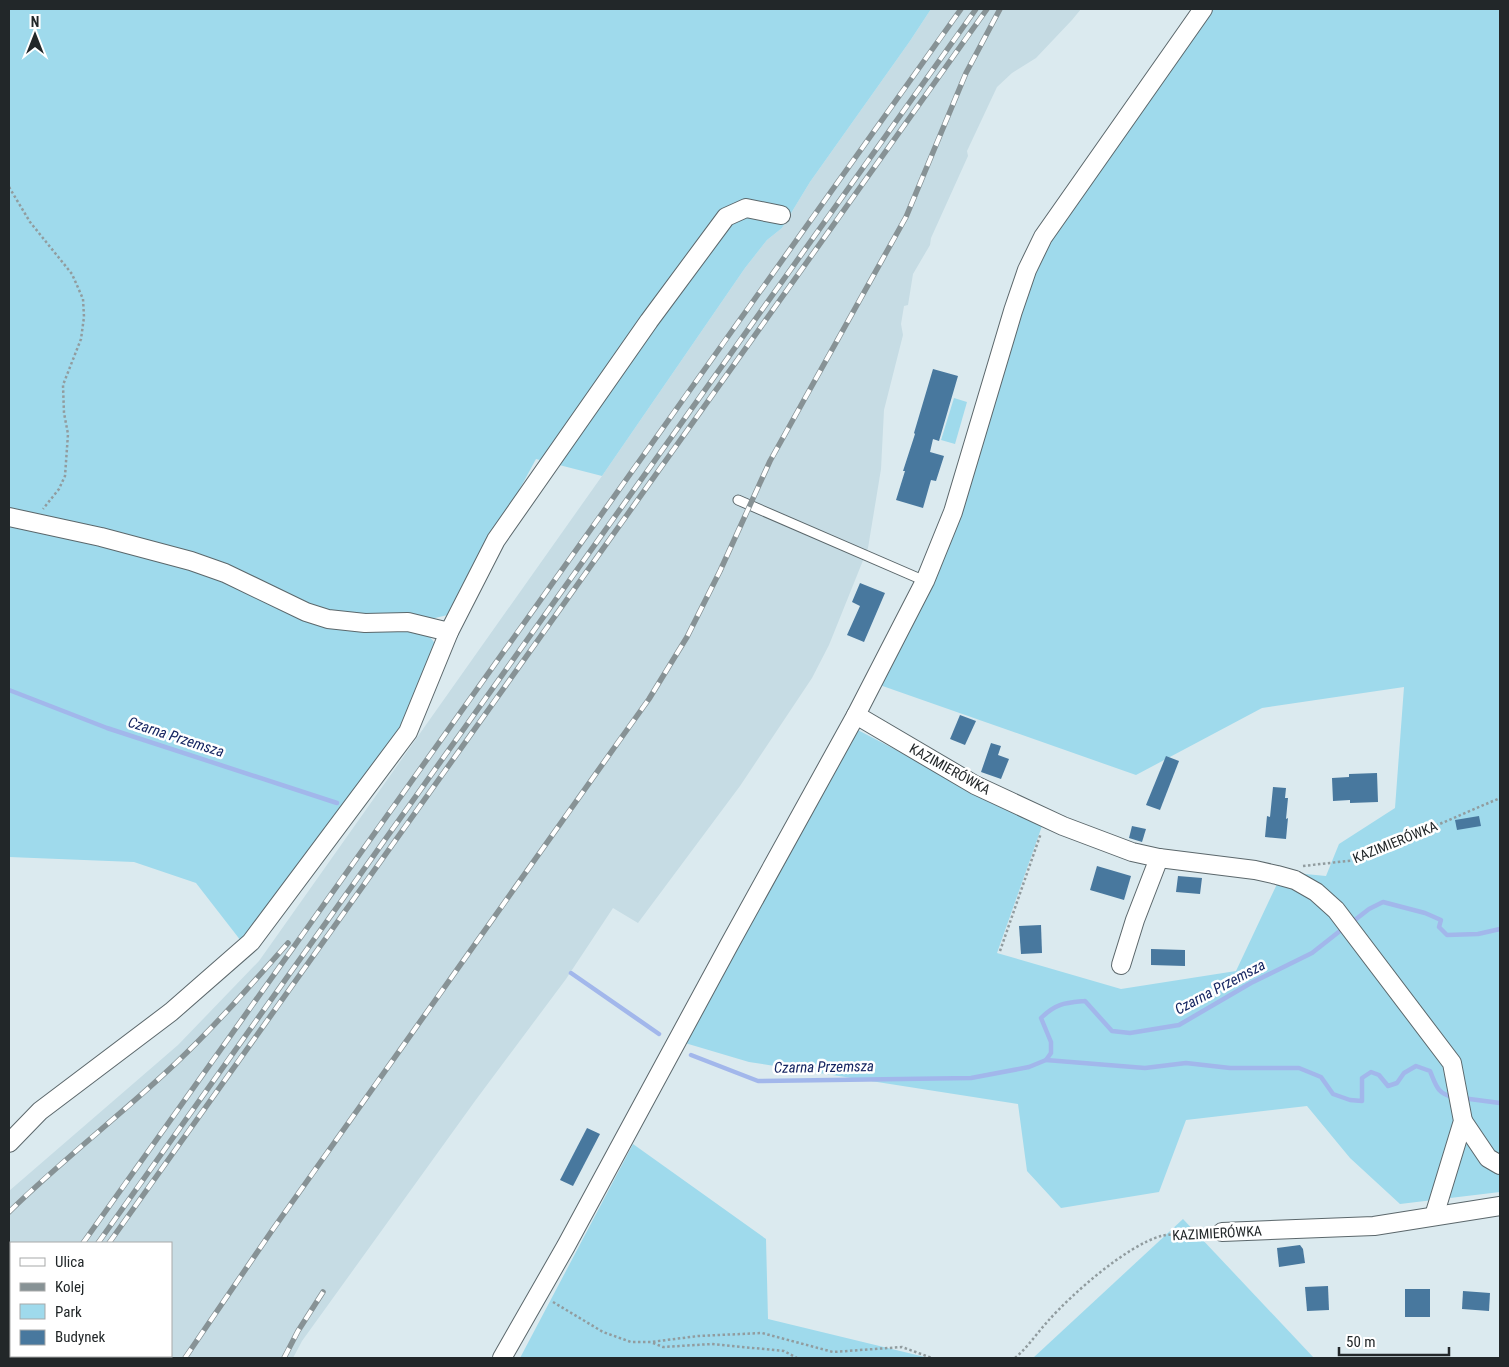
<svg xmlns="http://www.w3.org/2000/svg" width="1509" height="1367" viewBox="0 0 1509 1367" font-family="'Roboto Condensed',sans-serif">
	<rect width="100%" height="100%" fill="#dbeaef"/>
	<path fill="#c6dce4" fill-rule="evenodd" d="M931,9H1081L1072,20L1036,58L1012,73L997,87L967,151L968,156L931,238L930,245L913,274L908,305L904,306L901,324L903,335L884,410L881,469L868,548L829,645L812,678L740,786L638,923L613,908L566,979L475,1101L302,1341L293,1358H9V1191L178,1045L259,961L602,476L745,268L767,240L782,228L810,182L910,41ZM11,1243H171V1356H11Z"/>
	<g fill="#9fdaec">
		<polygon points="9,9 931,9 910,41 810,182 782,228 767,240 745,268 602,476 536,459 452,614 435,618 336,614 9,510"/>
		<polygon points="1212,9 1500,9 1500,1192 1400,1204 1350,1158 1307,1106 1186,1120 1159,1192 1061,1208 1027,1171 1018,1104 749,1062 685,1043 854,728 1042,826 997,953 1121,989 1236,971 1277,884 1295,873 1326,876 1339,844 1395,808 1404,687 1262,708 1136,775 874,683 930,588 1046,242"/>
		<polygon points="954,398 967,402 955,444 941,440"/>
		<path d="M9,522L159,556L258,595L413,628C425,633 432,636 437,648L414,736L248,950L196,883L134,862L9,857Z"/>
		<polygon points="633,1144 766,1239 768,1319 929,1358 520,1358"/>
		<polygon points="1183,1219 1314,1358 1033,1358"/>
	</g>
	<g fill="none" stroke-linecap="round" stroke-linejoin="round">
		<g stroke="#a2b7eb" stroke-width="4.5">
			<polyline points="9,690 107,728 337,803"/>
			<polyline points="1351,923 1369,909 1383,902 1425,913 1441,920 1439,927 1447,935 1478,934 1500,929"/>
			<polyline points="571,973 659,1034"/>
			<path d="M691,1055L758,1081L971,1078L1029,1067L1046,1060L1051,1053V1042L1041,1018C1056,1003 1065,1003 1085,1001L1112,1031L1130,1033L1179,1025L1251,983L1312,953L1345,927"/>
			<path d="M1046,1060L1145,1068L1186,1063L1230,1068H1299L1321,1077L1333,1094L1350,1100L1362,1101V1078L1371,1072L1379,1075L1388,1086L1397,1083L1404,1073L1416,1066L1430,1071C1436,1085 1437,1094 1454,1097"/>
			<polyline points="1462,1098 1500,1103"/>
		</g>
	</g>
	<g fill="#48789e">
		<polygon points="933,369 958,376 939,441 933,439 930,452 944,456 936,481 931,480 923,508 896,500 905,471 903,471 915,434 914,433"/>
		<polygon points="860,583 885,593 864,642 847,635 860,606 852,602"/>
		<polygon points="960,715 976,721 965,745 950,739"/>
		<polygon points="991,743 1001,746 998,755 1009,759 1001,779 981,772"/>
		<polygon points="1166,756 1179,761 1160,810 1146,805"/>
		<polygon points="1377,773 1378,802 1350,803 1350,800 1333,801 1332,778 1349,777 1349,774"/>
		<polygon points="1273,787 1286,788 1285,798 1288,798 1286,819 1288,818 1286,839 1265,837 1267,816 1270,817"/>
		<polygon points="1479,816 1481,826 1457,830 1455,820"/>
		<polygon points="1132,826 1146,829 1142,842 1129,838"/>
		<polygon points="1097,866 1131,876 1124,900 1090,890"/>
		<polygon points="1178,876 1202,878 1200,894 1176,892"/>
		<polygon points="1041,925 1042,953 1021,954 1019,926"/>
		<polygon points="1151,949 1185,950 1185,966 1151,965"/>
		<polygon points="587,1128 600,1134 573,1186 560,1180"/>
		<polygon points="1300,1245 1303,1249 1305,1263 1279,1267 1277,1248"/>
		<polygon points="1328,1286 1329,1310 1307,1311 1305,1287"/>
		<rect x="1405" y="1289" width="25" height="28"/>
		<polygon points="1463,1291 1490,1293 1489,1311 1462,1309"/>
	</g>
	<g fill="none" stroke-linecap="round" stroke-linejoin="round">
		<g stroke="#5b676b" stroke-width="11">
			<polyline id="lane" points="738,500 925,581"/>
		</g>
		<g stroke="#5b676b" stroke-width="20">
			<g id="street">
				<polyline points="9,517 101,537 191,561 225,573 306,612 328,619 365,623 408,622 449,632"/>
				<polyline points="856,715 975,785 1063,826 1132,852 1159,858 1255,870 1277,875 1295,880 1316,892 1336,910 1452,1063 1463,1121 1434,1216"/>
				<polyline points="1121,965 1135,920 1159,858"/>
				<polyline points="1463,1121 1488,1158 1500,1165"/>
				<polyline points="9,1143 40,1111 171,1012 251,942 408,732 449,632 496,540 649,321 726,217 746,208 781,215"/>
				<polyline points="1222,1232 1374,1226 1500,1206"/>
				<polyline points="502,1358 566,1246 729,945 856,715 925,581 953,512 1013,311 1027,270 1043,237 1203,9"/>
			</g>
		</g>
		<g stroke="#919c9f" stroke-width="2.5" stroke-dasharray="2.5 2.5" stroke-linecap="butt">
			<polyline points="9,187 30,222 72,274 83,299 84,317 81,339 63,385 64,413 68,434 65,476 59,489 43,509"/>
			<polyline points="1303,866 1356,860 1500,798"/>
			<polyline points="1000,951 1041,833"/>
			<polyline points="553,1302 603,1332 631,1342 651,1342 698,1336 762,1333 833,1352 902,1347 932,1358"/>
			<polyline points="653,1343 663,1347 712,1344 784,1351 797,1358"/>
			<path d="M1015,1358C1028,1347 1037,1333 1048,1321C1072,1294 1126,1246 1161,1236C1173,1233 1194,1234 1207,1233"/>
		</g>
		<use href="#lane" stroke="#fff" stroke-width="9"/>
		<use href="#street" stroke="#fff" stroke-width="18"/>
		<g stroke="#879295" stroke-width="5.5">
			<g id="rail">
				<path d="M9,1212C62,1160 122,1114 176,1063C216,1025 252,984 288,943"/>
				<polyline points="83,1243 961,9"/>
				<polyline points="98,1243 976,9"/>
				<polyline points="109,1243 987,9"/>
				<polyline points="9,1347 11,1344"/>
				<polyline points="16,1358 18,1356"/>
				<polyline points="27,1358 29,1356"/>
				<polyline points="185,1358 271,1232 619,741 649,699 687,637 720,571 770,461 906,217 966,73 1000,9"/>
				<polyline points="284,1358 298,1331 323,1292"/>
			</g>
		</g>
		<use href="#rail" stroke="#fff" stroke-width="4" stroke-dasharray="11" stroke-linecap="butt"/>
	</g>
	<g text-anchor="middle" dominant-baseline="central" stroke-width="5" stroke-linejoin="round" paint-order="stroke">
		<g font-size="14" fill="#222729" stroke="#fff">
			<text transform="translate(950 769) rotate(29)">KAZIMIERÓWKA</text>
			<text transform="translate(1395 842) rotate(-22)">KAZIMIERÓWKA</text>
			<text transform="translate(1217 1233) rotate(-3)">KAZIMIERÓWKA</text>
		</g>
		<g font-size="15" font-style="italic" fill="#162662" stroke="#fff">
			<text transform="translate(176 737) rotate(18)">Czarna Przemsza</text>
			<text transform="translate(1220 987) rotate(-28)">Czarna Przemsza</text>
			<text transform="translate(824 1067) rotate(-1)">Czarna Przemsza</text>
		</g>
	</g>
	<rect width="1509" height="1367" fill="none" stroke="#222729" stroke-width="20"/>
	<rect x="10" y="1242" width="162" height="115" fill="#ffffff" stroke="#a7a9a9"/>
	<rect x="20" y="1258" width="25" height="8" fill="#ffffff" stroke="#a7a9a9"/>
	<text x="55" y="1267" font-size="15" fill="#222729">Ulica</text>
	<rect x="20" y="1283" width="25" height="8" fill="#879295" stroke="#a7a9a9"/>
	<text x="55" y="1292" font-size="15" fill="#222729">Kolej</text>
	<rect x="20" y="1304" width="25" height="15" fill="#9fdaec" stroke="#a7a9a9"/>
	<text x="55" y="1317" font-size="15" fill="#222729">Park</text>
	<rect x="20" y="1330" width="25" height="15" fill="#48789e" stroke="#a7a9a9"/>
	<text x="55" y="1342" font-size="15" fill="#222729">Budynek</text>
	<g transform="translate(35 35)" stroke="#ffffff" stroke-width="4" paint-order="stroke">
	<path d="M0-4L9 19L0 12L-9 19Z" fill="#222729"/>
	<text y="-8" font-size="14" font-weight="bold" text-anchor="middle" fill="#222729">N</text>
	</g>
	<path d="M1339 1347v8h110v-8" fill="none" stroke="#222729" stroke-width="2.5"/>
	<text x="1346" y="1347" font-size="15" fill="#222729" stroke="#ffffff" stroke-width="4" paint-order="stroke">50 m</text>
</svg>
